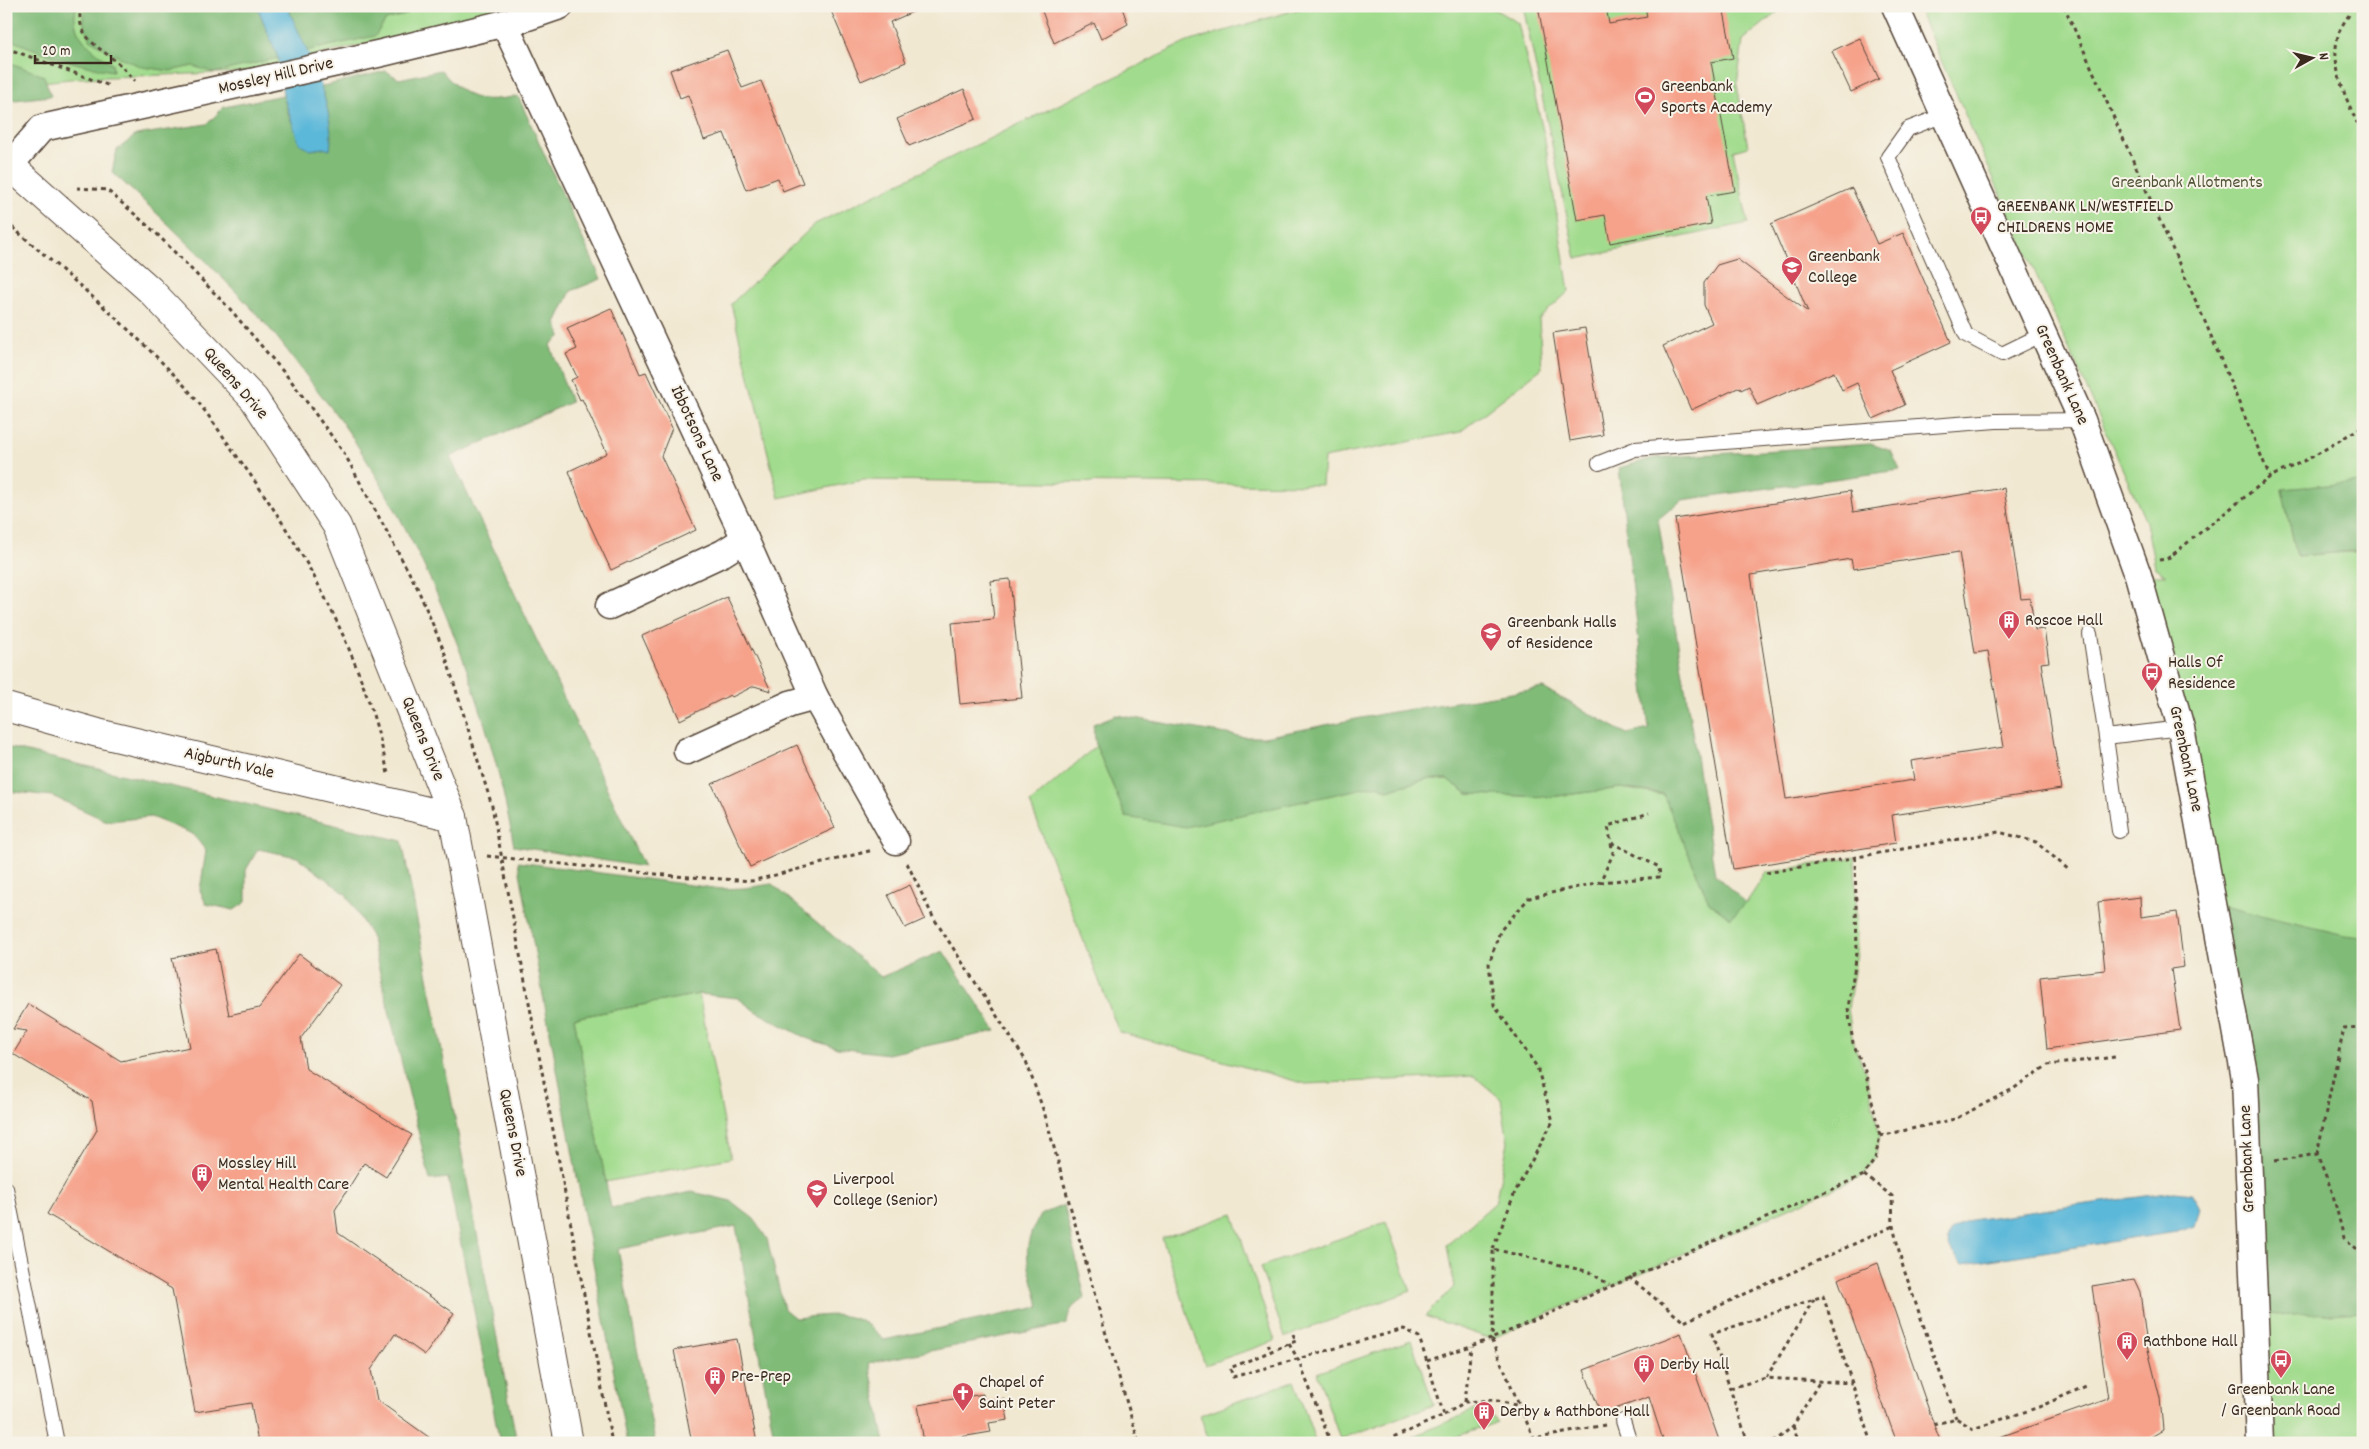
<svg xmlns="http://www.w3.org/2000/svg" width="2369" height="1449" viewBox="0 0 2369 1449" font-family="Dekko,sans-serif">
	<rect width="100%" height="100%" fill="#f7f3e8"/>
	<filter id="ink" filterUnits="userSpaceOnUse"><feTurbulence type="fractalNoise" baseFrequency=".02" numOctaves="2"/><feDisplacementMap in="SourceGraphic" scale="10" xChannelSelector="R" yChannelSelector="G"/><feConvolveMatrix kernelMatrix="1 2 1 2 8 2 1 2 1" color-interpolation-filters="sRGB"/></filter>
	<filter id="wash" filterUnits="userSpaceOnUse"><feTurbulence type="fractalNoise" baseFrequency=".0096" numOctaves="4" result="noise"/><feDisplacementMap in="SourceGraphic" scale="20" xChannelSelector="R" yChannelSelector="G"/><feGaussianBlur stdDeviation="1.12" result="paint"/><feColorMatrix in="noise" values="0 0 0 0 0 0 0 0 0 0 0 0 0 0 0 0 0 1.4 0 .05"/><feComposite in="paint" operator="in"/></filter>
	<g filter="url(#wash)">
		<rect width="100%" height="100%" fill="#f1e8d1"/>
		<g fill="#a1db8d" stroke="#6e8256">
			<polygon points="6,6 527,6 246,72 79,78 6,86"/>
			<polygon points="1309,6 1489,6 1518,23 1544,135 1569,291 1539,319 1542,368 1460,432 1324,458 1322,485 863,480 779,498 731,304 815,224 1187,42"/>
			<polygon points="1523,6 1785,6 1743,40 1737,85 1748,147 1733,151 1748,223 1576,259"/>
			<polygon points="1917,6 2363,6 2363,482 2282,490 2297,556 2363,551 2363,1443 2260,1443 2245,1079 2138,575 2166,575 2155,567 2146,522"/>
			<polygon points="1096,746 1126,817 1378,785 1387,790 1427,779 1447,779 1468,794 1550,797 1621,788 1664,795 1709,902 1731,918 1746,903 1766,873 1855,857 1857,953 1848,1008 1853,1043 1865,1071 1880,1136 1875,1159 1864,1175 1491,1339 1425,1316 1454,1287 1447,1245 1495,1203 1508,1143 1501,1099 1474,1076 1306,1084 1119,1032 1030,803"/>
			<polygon points="699,994 731,1158 605,1182 574,1018"/>
			<polygon points="1233,1214 1275,1341 1205,1365 1162,1238"/>
			<polygon points="1386,1222 1411,1291 1285,1337 1260,1267"/>
			<polygon points="1411,1340 1434,1405 1340,1439 1317,1373"/>
			<polygon points="1294,1381 1316,1443 1210,1443 1200,1415"/>
			<polygon points="1481,1407 1498,1422 1438,1443 1399,1443"/>
		</g>
		<g fill="#80bb78" stroke="#5e724b">
			<path d="M6,6H77C67,34 93,50 112,64L113,71C77,66 40,52 6,38Z"/>
			<polygon points="86,6 257,6 278,58 214,73 193,66 170,71 142,67 115,55 91,40 85,29 83,18"/>
			<polygon points="287,6 416,6 405,15 386,20 375,36 306,51"/>
			<polygon points="6,61 44,76 51,96 6,101"/>
			<path d="M441,70C467,101 479,103 518,96L601,279L571,291L556,323L561,336L550,345L571,402L450,457L644,867L514,846C488,701 431,557 350,434C338,416 324,399 311,382C296,362 281,341 264,322C216,269 165,220 112,172L117,150L136,135L207,124L224,107L283,95L290,119L310,150L323,148L328,113L319,87L386,71L399,79Z"/>
			<polygon points="1871,444 1891,451 1900,470 1682,500 1658,519 1715,875 1746,903 1731,918 1709,902 1663,794 1621,788 1550,797 1468,794 1447,779 1427,779 1387,790 1378,785 1186,827 1126,817 1096,746 1093,724 1116,715 1244,737 1264,737 1387,713 1543,688 1627,734 1649,729 1619,468 1654,458"/>
			<polygon points="2363,482 2363,550 2297,556 2282,489"/>
			<polygon points="6,747 402,841 517,1443 500,1443 448,1178 430,1180 371,936 346,894 297,857 258,849 246,870 246,902 234,910 206,904 200,890 206,851 193,834 151,817 107,821 52,796 6,791"/>
			<path d="M518,862L721,889L745,888L772,884L881,977L943,951L996,1031L888,1054L837,1048L806,1038L755,1011L738,998L699,994L574,1018L611,1208L692,1192L731,1201L754,1219L767,1239L784,1309L795,1318C834,1315 856,1308 884,1340L1039,1307C1031,1266 1017,1255 1040,1215L1064,1205L1085,1298C1074,1305 1068,1309 1067,1324L869,1363L885,1443H775L736,1226L618,1249L655,1442L627,1443Z"/>
			<polygon points="2214,904 2345,935 2363,937 2363,1311 2279,1316 2254,1314 2245,1079"/>
		</g>
		<g fill="#5bb8d9" stroke="#4b717c">
			<path d="M257,6H287C304,45 337,107 330,150L323,148L310,150L299,143L283,95L278,58Z"/>
			<path d="M2175,1192L2193,1194L2200,1208L2195,1226L2177,1232L1963,1264C1943,1246 1940,1228 1971,1220Z"/>
		</g>
		<g id="blocks">
			<g fill="#f6a18a" fill-rule="evenodd">
				<polygon points="829,6 926,6 890,22 906,62 861,81"/>
				<polygon points="1040,6 1127,6 1122,8 1128,24 1101,39 1094,23 1054,43"/>
				<polygon points="1538,6 1606,6 1609,24 1647,17 1645,6 1723,6 1733,58 1711,62 1735,191 1706,196 1711,224 1610,243 1605,215 1577,220"/>
				<polygon points="1860,38 1879,79 1851,92 1832,51"/>
				<polygon points="727,50 742,88 761,81 803,183 783,191 778,178 746,190 724,133 704,140 688,95 680,98 670,70"/>
				<polygon points="964,89 976,119 909,146 897,119"/>
				<polygon points="1852,188 1877,244 1903,233 1951,342 1890,370 1905,405 1873,419 1857,383 1842,390 1834,372 1757,405 1749,386 1741,390 1740,387 1691,410 1663,346 1712,323 1704,305 1704,283 1717,265 1737,259 1808,312 1771,224"/>
				<polygon points="611,308 640,374 646,372 672,428 661,456 696,530 611,570 584,512 569,471 607,453 582,399 580,400 571,380 577,377 566,354 577,349 567,328"/>
				<polygon points="1585,328 1603,435 1570,441 1553,333"/>
				<path d="M2004,488L2021,599L2030,598L2035,630L2044,629L2049,662L2041,663L2061,789L1892,815L1896,843L1733,869L1675,519L1850,491L1853,512ZM1959,552L1975,653L1988,651L2004,747L1911,761L1914,780L1786,799L1751,575L1851,559L1853,569Z"/>
				<polygon points="1010,579 1022,698 960,704 952,623 994,619 990,581"/>
				<polygon points="727,597 771,691 754,686 732,697 730,695 680,720 642,636"/>
				<polygon points="797,745 835,828 750,867 712,784"/>
				<polygon points="910,885 925,919 905,928 888,895"/>
				<polygon points="2140,897 2141,917 2177,912 2184,967 2171,969 2180,1030 2047,1049 2040,977 2105,970 2098,902"/>
				<polygon points="216,949 229,1015 259,1008 299,954 340,985 301,1038 306,1069 412,1135 386,1177 364,1163 335,1210 338,1233 454,1313 425,1355 395,1334 371,1370 377,1400 437,1443 258,1443 251,1403 195,1412 172,1289 47,1214 97,1130 92,1101 13,1054 27,1031 13,1029 28,1004 121,1061 190,1047 172,958"/>
				<polygon points="1878,1263 1934,1425 1941,1443 1897,1443 1838,1279"/>
				<polygon points="2134,1279 2140,1292 2147,1346 2160,1398 2163,1430 2141,1443 1994,1443 1994,1439 2108,1399 2092,1286"/>
				<polygon points="1681,1333 1720,1443 1664,1443 1649,1397 1601,1414 1584,1370"/>
				<polygon points="737,1339 757,1443 692,1443 674,1350"/>
				<polygon points="983,1394 984,1401 1004,1399 1008,1420 989,1423 991,1432 924,1443 918,1405"/>
			</g>
		</g>
	</g>
	<g filter="url(#ink)">
		<use href="#blocks" fill-opacity="0" stroke="#564639" stroke-width="1"/>
		<g fill="none" stroke-linecap="round" stroke-linejoin="round">
			<g stroke="#564639" stroke-width="16">
				<g id="lane">
					<polyline points="1944,115 1908,129 1888,157 1966,335 2002,354 2043,334"/>
					<polyline points="1599,463 1635,449 1996,421 2082,420"/>
					<polyline points="2090,634 2106,737 2181,728"/>
					<polyline points="2106,737 2119,831"/>
					<polyline points="6,1188 57,1443"/>
					<polyline points="1623,1421 1630,1443"/>
				</g>
			</g>
			<g stroke="#564639" stroke-width="29">
				<g id="street">
					<polyline points="1895,6 2082,420 2138,575 2181,728 2245,1079 2260,1443"/>
					<polyline points="504,23 745,539 815,697 896,841"/>
					<polyline points="10,165 42,128 382,53 522,19 560,6"/>
					<polyline points="609,606 723,553 745,539"/>
					<polyline points="687,751 790,704 815,697"/>
				</g>
			</g>
			<g stroke="#564639" stroke-width="30">
				<polyline id="secondary" points="6,162 150,290 254,399 337,526 453,817"/>
			</g>
			<g stroke="#564639" stroke-width="30">
				<polyline id="primary" points="6,707 98,733 453,817 569,1443"/>
			</g>
			<g stroke="#564639" stroke-width="3" stroke-dasharray="4 4" stroke-linecap="butt">
				<path d="M81,6C75,34 94,44 113,59C121,65 128,74 135,81"/>
				<polyline points="2064,6 2206,324 2270,477"/>
				<path d="M2349,15C2345,21 2340,28 2338,36C2329,69 2350,106 2363,136"/>
				<polyline points="6,48 110,86"/>
				<polyline points="77,188 107,190 155,232 230,309 292,382 344,453 417,587 444,651 492,806 612,1443"/>
				<path d="M6,222C67,274 127,325 182,383C201,404 218,429 234,452C305,549 364,655 388,774"/>
				<polyline points="2159,560 2167,559 2270,477 2314,456 2363,426"/>
				<polyline points="487,856 675,876 752,881 873,850"/>
				<polyline points="907,863 933,917 1026,1061 1045,1115 1102,1321 1139,1443"/>
				<polyline points="1766,873 1999,832 2036,842 2069,870"/>
				<polyline points="1600,882 1660,877 1659,867 1612,843"/>
				<polyline points="1880,1136 1955,1119 2013,1089 2048,1065 2115,1057"/>
				<polyline points="2317,1154 2344,1028 2363,1027"/>
				<polyline points="2275,1161 2317,1154 2332,1191 2344,1238 2363,1254"/>
				<polyline points="1864,1175 1892,1196 1893,1226 1903,1267 1956,1418"/>
				<polyline points="1493,1249 1515,1192 1553,1121 1537,1067 1494,1005 1489,964 1500,931 1529,898 1600,882 1613,854 1608,826 1649,813"/>
				<polyline points="1629,1277 1684,1322 1893,1226"/>
				<polyline points="1814,1299 1766,1378 1852,1383"/>
				<polyline points="1293,1334 1296,1341 1230,1368 1233,1377 1404,1329 1419,1337 1444,1415 1382,1443"/>
				<polyline points="1268,1344 1271,1351"/>
				<polyline points="1289,1344 1298,1359 1331,1443"/>
				<polyline points="1427,1361 1491,1339 1493,1329 1493,1249 1590,1272 1609,1285"/>
				<polyline points="1730,1388 1766,1378"/>
				<polyline points="1465,1402 1471,1346"/>
				<polyline points="1444,1415 1465,1402 1493,1400 1520,1406"/>
				<polyline points="1605,1425 1534,1439 1491,1339 1864,1175 1875,1159 1880,1136 1865,1071 1853,1043 1848,1008 1857,953 1855,857"/>
				<polyline points="1934,1425 1956,1418 1973,1429 2039,1407 2086,1386"/>
				<polyline points="1793,1426 1799,1443"/>
				<polyline points="1748,1443 1712,1334 1823,1296 1872,1443"/>
				<polyline points="1773,1443 1793,1426 1820,1381"/>
				<polyline points="1880,1443 1895,1438"/>
			</g>
			<use href="#lane" stroke="#fff" stroke-width="14"/>
			<use href="#street" stroke="#fff" stroke-width="26"/>
			<use href="#secondary" stroke="#fff" stroke-width="28"/>
			<use href="#primary" stroke="#fff" stroke-width="28"/>
		</g>
	</g>
	<defs>
		<g id="stadium-pin" transform="scale(1.125)"><path d="M0 17L-7.5 6A9.5 9.5 0 1 1 7.5 6Z" fill="#d1495b" stroke="#f7f3e8"/><path d="M0-5a6.5 5 0 1 0 0 10a6.5 5 0 1 0 0-10ZM-3.5-1.8h7v3.6h-7Z" fill="#fff"/></g>
		<g id="bus-pin" transform="scale(1.125)"><path d="M0 17L-7.5 6A9.5 9.5 0 1 1 7.5 6Z" fill="#d1495b" stroke="#f7f3e8"/><path d="M-5-6H5V4H4V6H2V4H-2V6H-4V4H-5ZM-3.5-4V0h7V-4ZM-3.5 1.2v1.5H-2V1.2ZM2 1.2v1.5H3.5V1.2Z" fill="#fff"/></g>
		<g id="university-pin" transform="scale(1.125)"><path d="M0 17L-7.5 6A9.5 9.5 0 1 1 7.5 6Z" fill="#d1495b" stroke="#f7f3e8"/><path d="M0-5L7-2L0 1L-7-2ZM-4 1L0 2.5L4 1V4Q0 6-4 4Z" fill="#fff"/></g>
		<g id="building-pin" transform="scale(1.125)"><path d="M0 17L-7.5 6A9.5 9.5 0 1 1 7.5 6Z" fill="#d1495b" stroke="#f7f3e8"/><path d="M-4-6H4V6H1V3H-1V6H-4ZM-2.5-4.3h1.7v1.8h-1.7ZM.8-4.3h1.7v1.8H.8ZM-2.5-1h1.7V.8h-1.7ZM.8-1h1.7V.8H.8Z" fill="#fff"/></g>
		<g id="school-pin" transform="scale(1.125)"><path d="M0 17L-7.5 6A9.5 9.5 0 1 1 7.5 6Z" fill="#d1495b" stroke="#f7f3e8"/><path d="M0-5L7-2L0 1L-7-2ZM-4 1L0 2.5L4 1V4Q0 6-4 4Z" fill="#fff"/></g>
		<g id="church-pin" transform="scale(1.125)"><path d="M0 17L-7.5 6A9.5 9.5 0 1 1 7.5 6Z" fill="#d1495b" stroke="#f7f3e8"/><path d="M-1.2-6h2.4v3.5h3.3v2.4h-3.3V6h-2.4V-.1h-3.3v-2.4h3.3Z" fill="#fff"/></g>
	</defs>
	<g fill-rule="evenodd">
		<use href="#stadium-pin" x="1645" y="97"/>
		<use href="#bus-pin" x="1981" y="217"/>
		<use href="#university-pin" x="1792" y="267"/>
		<use href="#building-pin" x="2009" y="621"/>
		<use href="#university-pin" x="1491" y="633"/>
		<use href="#bus-pin" x="2152" y="673"/>
		<use href="#building-pin" x="202" y="1174"/>
		<use href="#school-pin" x="817" y="1190"/>
		<use href="#building-pin" x="2127" y="1342"/>
		<use href="#bus-pin" x="2281" y="1360"/>
		<use href="#building-pin" x="1644" y="1365"/>
		<use href="#building-pin" x="715" y="1377"/>
		<use href="#church-pin" x="963" y="1393"/>
		<use href="#building-pin" x="1484" y="1412"/>
	</g>
	<g text-anchor="middle" dominant-baseline="central" stroke-width="4" stroke-linejoin="round" paint-order="stroke">
		<g font-size="18" fill="#3b2a1e" stroke="#f7f3e8">
			<text transform="translate(276 77) rotate(-13)">Mossley Hill Drive</text>
			<text transform="translate(2061 375) rotate(66)">Greenbank Lane</text>
			<text transform="translate(235 384) rotate(49)">Queens Drive</text>
			<text transform="translate(696 434) rotate(65)">Ibbotsons Lane</text>
			<text transform="translate(422 739) rotate(68)">Queens Drive</text>
			<text transform="translate(2185 759) rotate(78)">Greenbank Lane</text>
			<text transform="translate(229 764) rotate(13)">Aigburth Vale</text>
			<text transform="translate(512 1133) rotate(79)">Queens Drive</text>
			<text transform="translate(2248 1159) rotate(-92)">Greenbank Lane</text>
		</g>
		<g font-size="18" fill="#3b2a1e" stroke="#f7f3e8" text-anchor="start">
			<text x="1661" y="87">Greenbank<tspan x="1661" dy="21">Sports Academy</tspan></text>
			<text x="1997" y="207">GREENBANK LN/WESTFIELD<tspan x="1997" dy="21">CHILDRENS HOME</tspan></text>
			<text x="1808" y="257">Greenbank<tspan x="1808" dy="21">College</tspan></text>
			<text x="2025" y="621">Roscoe Hall</text>
			<text x="1507" y="623">Greenbank Halls<tspan x="1507" dy="21">of Residence</tspan></text>
			<text x="2168" y="663">Halls Of<tspan x="2168" dy="21">Residence</tspan></text>
			<text x="218" y="1164">Mossley Hill<tspan x="218" dy="21">Mental Health Care</tspan></text>
			<text x="833" y="1180">Liverpool<tspan x="833" dy="21">College (Senior)</tspan></text>
			<text x="2143" y="1342">Rathbone Hall</text>
			<text x="1660" y="1365">Derby Hall</text>
			<text x="731" y="1377">Pre-Prep</text>
			<text x="979" y="1383">Chapel of<tspan x="979" dy="21">Saint Peter</tspan></text>
			<text x="2281" y="1390" text-anchor="middle">Greenbank Lane<tspan x="2281" dy="21">/ Greenbank Road</tspan></text>
			<text x="1500" y="1412">Derby &amp; Rathbone Hall</text>
		</g>
		<g font-size="18" fill="#54563a" stroke="#f7f3e8">
			<text x="2187" y="183">Greenbank Allotments</text>
		</g>
	</g>
	<rect width="2369" height="1449" fill="none" stroke="#f7f3e8" stroke-width="25"/>
	<g transform="translate(2312 58) rotate(82)" stroke="#f7f3e8" stroke-width="4" paint-order="stroke">
	<path d="M0-4L9 19L0 12L-9 19Z" fill="#3b2a1e"/>
	<text y="-8" font-size="14" font-weight="bold" text-anchor="middle" fill="#3b2a1e">N</text>
	</g>
	<path d="M35 55v8h76v-8" fill="none" stroke="#3b2a1e" stroke-width="2.5"/>
	<text x="42" y="55" font-size="15" fill="#3b2a1e" stroke="#f7f3e8" stroke-width="4" paint-order="stroke">20 m</text>
</svg>
